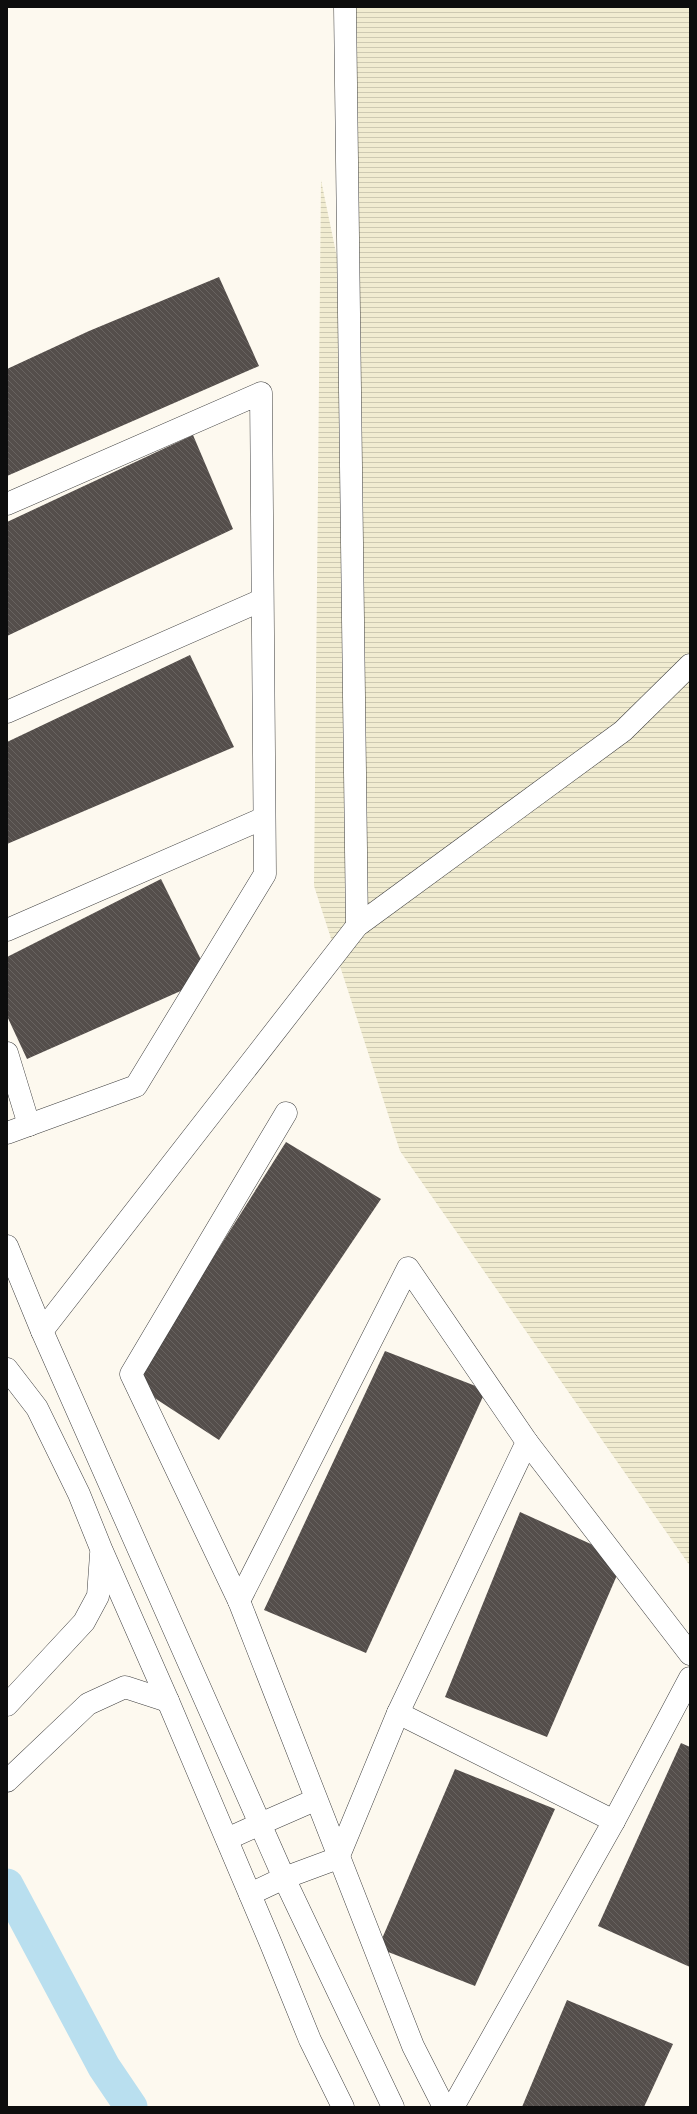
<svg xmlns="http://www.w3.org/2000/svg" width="697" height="2114" viewBox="0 0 697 2114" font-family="'Libre Baskerville',serif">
	<defs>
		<pattern id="farmland-rules" width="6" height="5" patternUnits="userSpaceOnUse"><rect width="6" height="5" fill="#f1ecd1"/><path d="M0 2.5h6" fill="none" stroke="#cdc9b2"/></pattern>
		<pattern id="building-back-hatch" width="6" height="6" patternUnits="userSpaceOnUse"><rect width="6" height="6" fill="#544e4b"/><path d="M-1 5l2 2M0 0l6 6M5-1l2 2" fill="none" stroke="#686360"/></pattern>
	</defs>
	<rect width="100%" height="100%" fill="#fdf9ef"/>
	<polygon fill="url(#farmland-rules)" points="345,7 690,7 690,1566 400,1151 314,886 321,180 348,311"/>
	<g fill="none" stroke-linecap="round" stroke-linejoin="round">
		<polyline stroke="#b9dfef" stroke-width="33" points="7,1885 104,2067 131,2107"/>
	</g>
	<g fill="url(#building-back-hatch)">
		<polygon points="219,277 259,366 7,476 7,369 89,331"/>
		<polygon points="193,435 233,529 7,636 7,522"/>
		<polygon points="190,655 234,747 7,844 7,742"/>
		<polygon points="161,879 210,978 27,1059 7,1016 7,957"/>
		<polygon points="286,1142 381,1199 219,1440 133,1384"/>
		<polygon points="385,1351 486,1390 366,1653 264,1610"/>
		<polygon points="520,1512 624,1559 547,1737 445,1697"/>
		<polygon points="681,1743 690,1747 690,1967 598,1926"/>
		<polygon points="455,1769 555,1809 475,1986 378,1948"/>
		<polygon points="567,2000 673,2044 644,2107 522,2107"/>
	</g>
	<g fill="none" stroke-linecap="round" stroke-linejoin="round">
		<g stroke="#404040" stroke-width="23">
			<g id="minor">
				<polyline points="345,7 357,926"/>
				<polyline points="7,504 261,393 265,874 136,1086 7,1133"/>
				<polyline points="7,712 262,600"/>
				<polyline points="7,930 264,818"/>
				<polyline points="7,1053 29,1125"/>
				<polyline points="286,1113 131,1374 239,1601 413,2046 444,2107"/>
				<polyline points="42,1331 357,926 623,731 690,665"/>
				<polyline points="527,1442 690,1654"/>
				<polyline points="239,1601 408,1268 527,1442 398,1713 338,1858 284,1878"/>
				<polyline points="398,1713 614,1821"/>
				<polyline points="260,1824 315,1800"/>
				<polyline points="453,2107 614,1821 690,1678"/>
			</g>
		</g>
		<g stroke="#404040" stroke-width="23">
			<g id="tertiary">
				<polyline points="7,1246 42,1331 284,1878 393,2107"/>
				<polyline points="7,1369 37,1408 79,1494 102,1551 168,1701 271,1944 310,2040 343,2107"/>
				<polyline points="7,1705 84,1622 98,1596 101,1554"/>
				<polyline points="7,1781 88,1704 125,1687 168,1701"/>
				<polyline points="227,1839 260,1824"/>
				<polyline points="250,1894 284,1878"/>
			</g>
		</g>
		<use href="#minor" stroke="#fff" stroke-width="22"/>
		<use href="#tertiary" stroke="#fff" stroke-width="22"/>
	</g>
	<rect width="697" height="2114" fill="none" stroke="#0d0d0d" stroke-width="16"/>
</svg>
